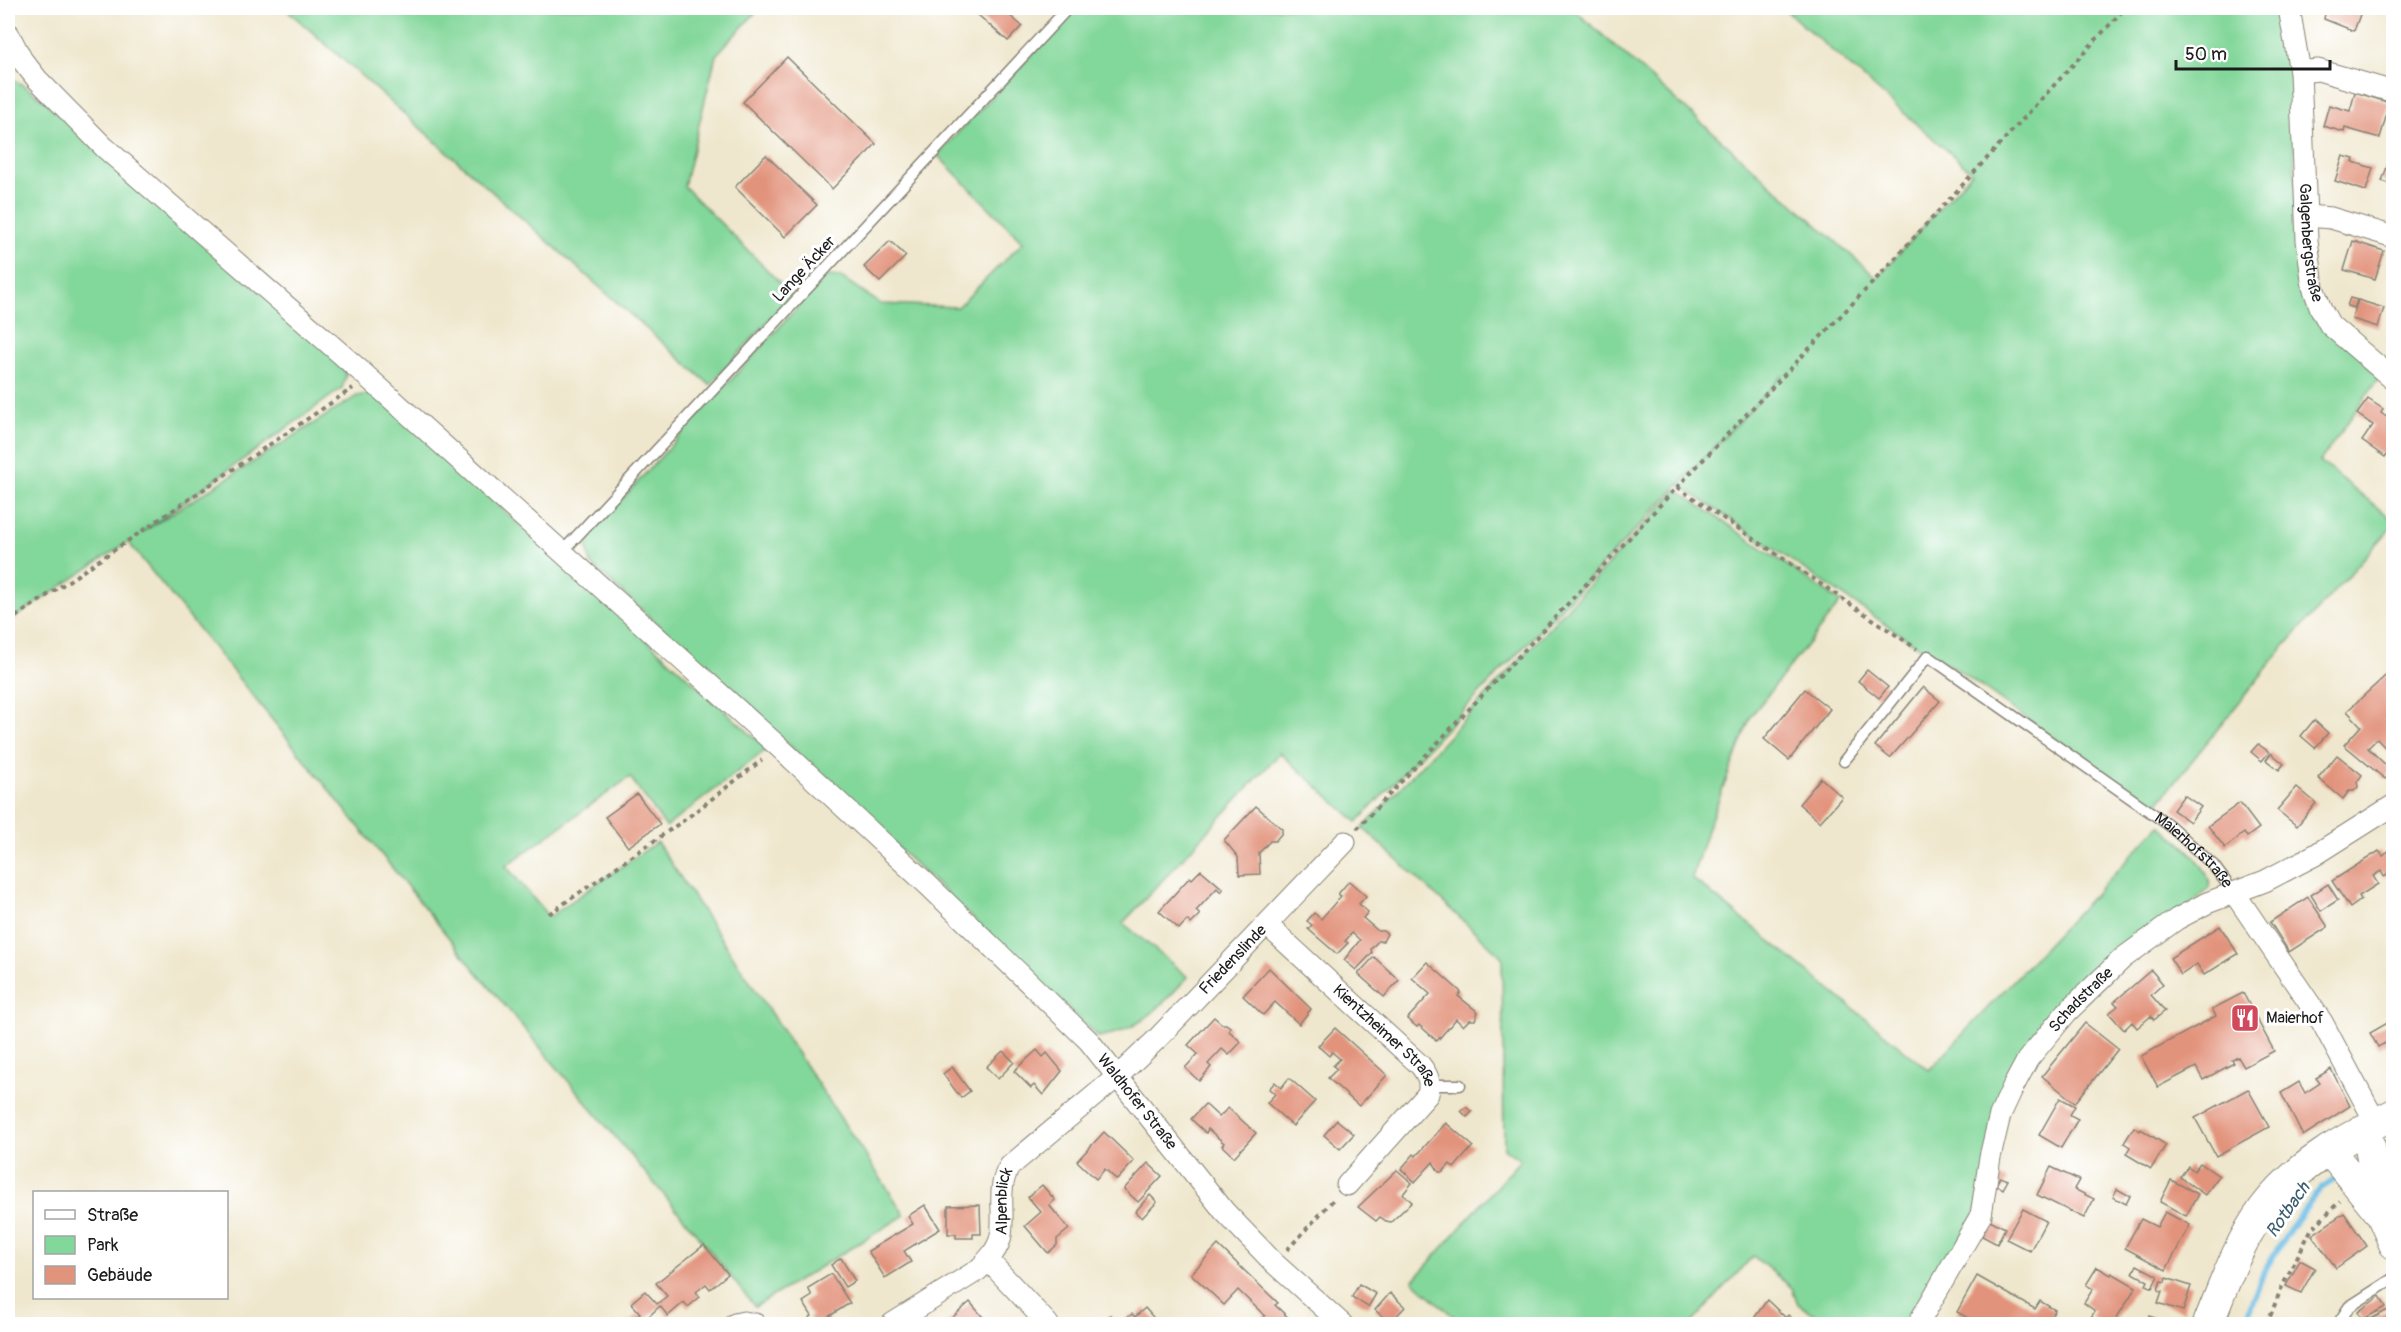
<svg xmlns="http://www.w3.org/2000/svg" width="2401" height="1332" viewBox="0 0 2401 1332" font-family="Pangolin,sans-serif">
	<rect width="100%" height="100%" fill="#fff"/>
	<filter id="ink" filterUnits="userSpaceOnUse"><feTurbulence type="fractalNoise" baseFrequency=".0167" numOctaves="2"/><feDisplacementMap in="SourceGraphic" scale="12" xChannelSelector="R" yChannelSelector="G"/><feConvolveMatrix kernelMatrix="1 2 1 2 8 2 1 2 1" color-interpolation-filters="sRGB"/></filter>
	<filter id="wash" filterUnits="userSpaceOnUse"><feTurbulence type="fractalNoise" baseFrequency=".008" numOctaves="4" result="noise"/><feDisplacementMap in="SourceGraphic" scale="24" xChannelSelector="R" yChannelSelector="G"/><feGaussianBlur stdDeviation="1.35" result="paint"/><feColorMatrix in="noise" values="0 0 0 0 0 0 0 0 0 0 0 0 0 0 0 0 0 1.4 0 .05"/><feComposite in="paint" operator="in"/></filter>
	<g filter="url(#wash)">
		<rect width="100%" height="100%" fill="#efe7cd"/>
		<g fill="#82d79a" stroke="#4f7a5b" stroke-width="1.5">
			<polygon points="285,8 760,8 716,55 684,186 792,295 710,385"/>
			<path d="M1076,8H1572L1877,278L1972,172L1783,8H2279L2292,74L2297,241L2305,292L2379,378L2320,461L2394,521L2393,526L2283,648L2153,809L1952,666L1930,654L1679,485L1783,375L1357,822L1280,753L1123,923L1188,977C1159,1007 1141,1031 1098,1037L738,697L591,564L587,548L592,532L826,276L841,277L881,304L958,307L1023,242L937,155Z"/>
			<path d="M8,77C44,93 72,129 102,155C181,224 261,293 340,361L346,375L342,388L141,533L357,396L368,394L380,398L767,749L666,827L630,777L506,866L549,917L657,842L905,1215L755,1307L691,1227L475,970L128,542L8,622Z"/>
			<path d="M1677,490L1841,602L1751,716L1708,827L1692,878L1929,1070L2160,825C2177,841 2208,861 2210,887L2024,1056L1975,1214L1911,1324H1829L1798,1304L1792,1288L1753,1256L1691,1324H1462L1413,1281L1520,1160L1504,1148L1502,957L1363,828Z"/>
		</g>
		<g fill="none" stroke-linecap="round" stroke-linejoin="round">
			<g stroke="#6abde6" stroke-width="6">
				<polyline points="2379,1154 2394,1146"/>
				<polyline points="2244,1324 2264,1271 2290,1229 2321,1188 2339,1177"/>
			</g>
		</g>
		<g id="blocks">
			<g fill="#e2937c">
				<polygon points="970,8 1001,8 1022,26 1008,41"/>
				<polygon points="2326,8 2375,8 2372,14 2362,9 2354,31 2324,19"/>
				<polygon points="787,57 876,144 832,189 743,102"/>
				<polygon points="2355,92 2390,103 2380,138 2345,128 2344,132 2323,126 2329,105 2350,111"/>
				<polygon points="766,155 817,205 785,237 735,187"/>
				<polygon points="2343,156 2354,159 2353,162 2373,168 2366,191 2335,181"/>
				<polygon points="2389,161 2394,162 2394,185 2382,181"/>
				<polygon points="890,241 906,256 880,282 864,267"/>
				<polygon points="2353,241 2384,251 2375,279 2344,270"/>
				<polygon points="2350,298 2357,300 2354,308 2347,306"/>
				<polygon points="2358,300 2384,308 2378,327 2352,319"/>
				<polygon points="2368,399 2383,409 2381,413 2394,422 2394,453 2390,451 2385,457 2362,441 2373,425 2357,414"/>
				<polygon points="2394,668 2394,711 2387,716 2394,723 2394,757 2377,739 2368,748 2392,771 2385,779 2344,745 2361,726 2347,711"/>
				<polygon points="1867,670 1888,687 1879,698 1858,681"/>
				<polygon points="1923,687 1940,701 1890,758 1875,746"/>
				<polygon points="1805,689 1830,709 1789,760 1764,739"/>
				<polygon points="2314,720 2328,733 2315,748 2301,736"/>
				<polygon points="2258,744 2269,752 2262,761 2251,752"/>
				<polygon points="2271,753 2284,764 2279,770 2266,760"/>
				<polygon points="2337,755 2362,775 2357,782 2358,787 2354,791 2349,791 2343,799 2318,778"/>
				<polygon points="1821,778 1842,797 1820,822 1799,804"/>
				<polygon points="2297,787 2316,803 2297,826 2277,810"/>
				<polygon points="637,794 660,824 628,847 605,817"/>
				<polygon points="2184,795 2201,807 2190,822 2173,810"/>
				<polygon points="2240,803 2259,828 2247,837 2244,833 2225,848 2208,826"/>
				<polygon points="1256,806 1282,829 1282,833 1275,841 1270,841 1259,853 1260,874 1239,875 1238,857 1224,840"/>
				<polygon points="2394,848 2394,871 2384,877 2381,871 2373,876 2378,884 2359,896 2361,900 2350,908 2332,881 2379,851 2383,856"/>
				<polygon points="1201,870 1223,889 1221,892 1217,888 1196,911 1200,915 1191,924 1187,920 1179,929 1159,911 1190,877 1192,879"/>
				<polygon points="1349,881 1366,896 1359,904 1368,912 1363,918 1378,931 1383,931 1387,934 1383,941 1378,941 1371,949 1372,953 1356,970 1344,960 1360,940 1352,933 1345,941 1348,943 1337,954 1308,929 1312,925 1307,921 1314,913 1321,919 1341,896 1338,894"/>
				<polygon points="2328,884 2338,900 2321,911 2311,895"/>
				<polygon points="2308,897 2328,927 2289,952 2270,922"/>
				<polygon points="2220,926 2238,954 2204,975 2197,964 2181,975 2170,958"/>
				<polygon points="1374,957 1399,980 1384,997 1358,974"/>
				<polygon points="1427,962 1461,992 1458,996 1478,1012 1475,1020 1469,1020 1463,1026 1456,1019 1437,1041 1419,1025 1417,1027 1407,1019 1430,994 1412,978"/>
				<polygon points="1269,968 1311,1009 1299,1024 1275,1002 1263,1015 1243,996"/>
				<polygon points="2151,970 2163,984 2151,995 2165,1011 2154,1020 2151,1016 2137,1028 2132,1022 2124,1030 2109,1013 2118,1006 2114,1002"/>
				<polygon points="2243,993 2274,1051 2244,1067 2238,1057 2232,1060 2234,1063 2203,1080 2196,1067 2158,1087 2141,1056 2216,1016 2212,1009"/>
				<polygon points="1214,1017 1222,1024 1226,1024 1230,1027 1229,1031 1241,1042 1229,1055 1222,1049 1208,1064 1211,1067 1199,1081 1185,1068 1198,1054 1188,1045"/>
				<polygon points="2391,1021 2394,1025 2394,1058 2385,1043 2378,1047 2370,1033"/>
				<polygon points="2085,1023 2118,1049 2075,1103 2042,1076"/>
				<polygon points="1335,1028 1387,1075 1359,1106 1328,1078 1337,1069 1333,1066 1340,1059 1332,1052 1329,1056 1318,1046"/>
				<polygon points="1037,1050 1043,1057 1047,1053 1062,1071 1043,1095 1034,1085 1031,1088 1014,1071"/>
				<polygon points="1003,1051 1014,1062 998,1079 986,1067"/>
				<polygon points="952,1067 970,1091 961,1098 943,1074"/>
				<polygon points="2331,1069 2350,1106 2303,1136 2281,1093 2299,1082 2305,1093 2320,1083 2316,1078"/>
				<polygon points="1289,1078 1315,1101 1293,1126 1267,1103 1275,1094 1269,1089 1275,1082 1281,1088"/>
				<polygon points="2248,1089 2269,1127 2216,1156 2195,1118"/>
				<polygon points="2060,1098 2075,1106 2070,1115 2078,1119 2061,1148 2039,1135"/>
				<polygon points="1205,1104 1219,1117 1228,1108 1256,1133 1234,1157 1222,1146 1224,1143 1208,1129 1206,1133 1191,1119"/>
				<polygon points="1466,1107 1472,1112 1467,1117 1461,1111"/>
				<polygon points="1337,1120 1354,1134 1340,1149 1324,1135"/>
				<polygon points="1446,1123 1473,1146 1454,1168 1450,1164 1443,1172 1439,1172 1433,1162 1415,1182 1401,1169 1414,1154 1416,1156"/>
				<polygon points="2134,1127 2140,1131 2141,1129 2166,1145 2151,1169 2126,1154 2130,1147 2124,1143"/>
				<polygon points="1104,1132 1134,1161 1117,1180 1105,1169 1096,1179 1077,1161"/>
				<polygon points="1148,1163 1162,1176 1138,1202 1124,1189"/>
				<polygon points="2200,1163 2219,1176 2205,1195 2180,1177 2188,1166 2194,1171"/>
				<polygon points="2051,1167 2079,1180 2074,1189 2094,1199 2084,1218 2037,1195"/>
				<polygon points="1397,1170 1412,1183 1403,1194 1412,1202 1391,1222 1386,1221 1380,1217 1376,1221 1358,1207"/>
				<polygon points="2000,1177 2008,1180 2003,1189 1996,1185"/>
				<polygon points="2171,1180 2198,1194 2186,1216 2160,1202"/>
				<polygon points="1042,1185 1055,1200 1049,1205 1069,1229 1057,1239 1057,1245 1048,1253 1025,1226 1041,1212 1028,1197"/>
				<polygon points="2117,1189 2130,1196 2126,1204 2113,1197"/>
				<polygon points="1150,1195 1157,1202 1142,1218 1135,1212"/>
				<polygon points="925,1205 940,1229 904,1251 911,1262 885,1278 868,1251 913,1224 908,1216"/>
				<polygon points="980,1205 981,1234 973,1234 973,1238 956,1238 956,1234 948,1234 948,1206"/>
				<polygon points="2023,1209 2046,1221 2030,1251 2006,1239"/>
				<polygon points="2165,1212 2190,1225 2166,1270 2125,1248 2141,1219 2157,1227"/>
				<polygon points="2344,1213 2367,1246 2336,1268 2312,1235"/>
				<polygon points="1990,1220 2005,1228 1997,1244 1982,1236"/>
				<polygon points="704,1245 728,1274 710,1289 706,1284 696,1292 700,1297 688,1307 684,1302 668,1316 660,1306 646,1319 651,1324 627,1324 640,1313 631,1303 645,1291 657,1304 667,1296 656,1283"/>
				<polygon points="1218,1245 1278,1303 1275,1305 1295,1324 1257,1324 1265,1316 1238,1290 1224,1305 1191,1274"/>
				<polygon points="841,1258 855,1281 845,1287 831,1265"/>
				<polygon points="2300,1260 2315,1268 2301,1293 2286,1286"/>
				<polygon points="2137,1265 2158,1276 2152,1288 2146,1285 2148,1281 2133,1273"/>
				<polygon points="2097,1267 2111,1275 2112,1273 2136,1287 2113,1324 2104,1324 2091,1317 2095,1311 2084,1303 2093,1289 2086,1285"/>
				<polygon points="831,1274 850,1303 828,1317 830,1320 822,1324 813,1324 809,1318 812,1316 803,1302 812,1296 808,1288"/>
				<polygon points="1977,1276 2035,1309 2040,1301 2055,1310 2047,1324 1979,1324 1957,1312"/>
				<polygon points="2166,1278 2191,1286 2183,1311 2158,1303 2162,1291 2158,1290 2161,1281 2165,1282"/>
				<polygon points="1359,1284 1376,1294 1368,1307 1352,1297"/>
				<polygon points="1390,1293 1405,1307 1390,1323 1375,1310"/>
				<polygon points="2380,1296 2386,1307 2362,1320 2358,1312"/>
				<polygon points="1767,1300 1786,1318 1788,1315 1800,1324 1750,1324"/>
				<polygon points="970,1302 987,1322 985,1324 945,1324"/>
				<polygon points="1145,1308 1159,1324 1126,1324 1123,1321 1132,1314 1135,1317"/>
				<polygon points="2388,1310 2394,1324 2361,1324"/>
				<polygon points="1110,1315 1118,1324 1100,1324"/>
				<polygon points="2149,1316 2171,1324 2145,1324"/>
			</g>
		</g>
	</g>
	<g filter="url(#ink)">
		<use href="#blocks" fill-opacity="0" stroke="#868274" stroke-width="1.5"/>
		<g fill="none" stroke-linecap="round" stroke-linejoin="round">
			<g stroke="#868274" stroke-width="13">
				<g id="lane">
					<polyline points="8,64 22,60"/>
					<polyline points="563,551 1068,8"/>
					<path id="s1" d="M1844,761L1928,656L2169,825L2213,865L2234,893"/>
					<polyline points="1430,1085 1460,1085"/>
					<polyline points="2338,1324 2349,1307 2394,1278"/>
				</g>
			</g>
			<g stroke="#868274" stroke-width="23">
				<g id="street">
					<path id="s2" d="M2289,8L2300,72L2307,240L2313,287L2321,309L2330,325L2394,380"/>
					<path id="s3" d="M8,33L22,60L37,79L104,147L364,374L779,747L928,885L1089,1041L1224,1211L1274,1263L1342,1324"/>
					<polyline points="2300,72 2318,70 2394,92"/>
					<polyline points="2307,216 2331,218 2394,237"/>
					<polyline points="2235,894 2322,1022 2376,1123"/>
					<path id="s4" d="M1267,925L1420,1065C1428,1075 1431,1082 1428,1094L1347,1185"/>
					<polyline points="988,1260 1048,1324"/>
					<polyline points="735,1324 744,1322 755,1324"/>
					<path id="s5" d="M892,1324L978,1270C988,1260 999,1249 1001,1235C1005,1212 996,1186 1010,1166L1118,1076L1157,1039L1345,842"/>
					<path id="s6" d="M1918,1324L1981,1215L1990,1157L2000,1115L2013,1087L2028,1059L2067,1012L2123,958L2177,919L2207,903L2265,881L2315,855L2394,805"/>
				</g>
			</g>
			<g stroke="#868274" stroke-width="32">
				<g id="secondary">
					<polyline points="2360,1131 2370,1146 2381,1214 2394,1244"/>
					<polyline points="2329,1150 2381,1214"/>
					<path d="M2208,1324C2224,1285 2238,1243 2264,1208C2296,1165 2346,1138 2394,1114"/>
				</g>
			</g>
			<g stroke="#868274" stroke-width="4" stroke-dasharray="4.5 4.5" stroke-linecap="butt">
				<polyline points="8,9 9,8"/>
				<polyline points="1677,487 1917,649"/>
				<polyline points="8,622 353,388"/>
				<polyline points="1357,829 1677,487 1877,278 2125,8"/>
				<polyline points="549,914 687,818 762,760"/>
				<polyline points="1287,1250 1335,1198"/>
				<polyline points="2267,1324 2281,1289 2311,1230 2340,1201"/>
			</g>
			<use href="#lane" stroke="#fff" stroke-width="10"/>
			<use href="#street" stroke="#fff" stroke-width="21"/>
			<use href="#secondary" stroke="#fff" stroke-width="30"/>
		</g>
	</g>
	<defs>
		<g id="restaurant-square" transform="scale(1.5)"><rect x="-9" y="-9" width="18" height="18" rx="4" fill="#d1495b" stroke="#fff"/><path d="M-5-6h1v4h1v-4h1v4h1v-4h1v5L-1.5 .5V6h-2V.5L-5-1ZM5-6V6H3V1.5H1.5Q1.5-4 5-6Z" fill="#fff"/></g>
	</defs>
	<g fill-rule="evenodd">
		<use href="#restaurant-square" x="2245" y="1018"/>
	</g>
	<g text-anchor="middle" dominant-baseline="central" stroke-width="6" stroke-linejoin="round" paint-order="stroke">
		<g font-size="16" fill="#1c1c1c" stroke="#fff">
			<text stroke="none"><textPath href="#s2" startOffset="236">Galgenbergstraße</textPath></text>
			<text transform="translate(804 269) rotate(-47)">Lange Äcker</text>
			<text stroke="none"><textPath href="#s1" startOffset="464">Maierhofstraße</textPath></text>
			<text stroke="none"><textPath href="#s5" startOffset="519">Friedenslinde</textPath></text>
			<text stroke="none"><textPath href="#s6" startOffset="370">Schadstraße</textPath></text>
			<text stroke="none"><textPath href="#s4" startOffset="162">Kientzheimer Straße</textPath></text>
			<text stroke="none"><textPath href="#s3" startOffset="1558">Waldhofer Straße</textPath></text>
			<text stroke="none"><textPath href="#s5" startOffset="178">Alpenblick</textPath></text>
		</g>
		<g font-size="16" fill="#1c1c1c" stroke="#fff" text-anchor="start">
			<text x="2266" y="1018">Maierhof</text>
		</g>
		<g font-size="18" font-style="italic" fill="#3b5c6d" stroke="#fff">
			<text transform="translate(2288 1210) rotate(-55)">Rotbach</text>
		</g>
	</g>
	<rect width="2401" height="1332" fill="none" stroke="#fff" stroke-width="30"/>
	<rect x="33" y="1191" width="195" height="108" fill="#ffffff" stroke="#a4a4a4" stroke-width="1.5"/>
	<rect x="45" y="1210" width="30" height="9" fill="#ffffff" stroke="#a4a4a4" stroke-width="1.5"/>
	<text x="87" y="1221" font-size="18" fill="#1c1c1c">Straße</text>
	<rect x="45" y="1236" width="30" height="18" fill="#82d79a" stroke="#a4a4a4" stroke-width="1.5"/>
	<text x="87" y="1251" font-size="18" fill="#1c1c1c">Park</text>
	<rect x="45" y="1266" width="30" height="18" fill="#e2937c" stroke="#a4a4a4" stroke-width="1.5"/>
	<text x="87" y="1281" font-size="18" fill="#1c1c1c">Gebäude</text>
	<path d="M2176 60v9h154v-9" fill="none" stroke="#1c1c1c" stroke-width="3"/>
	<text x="2185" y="60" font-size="18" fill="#1c1c1c" stroke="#ffffff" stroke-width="4.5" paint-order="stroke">50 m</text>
</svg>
